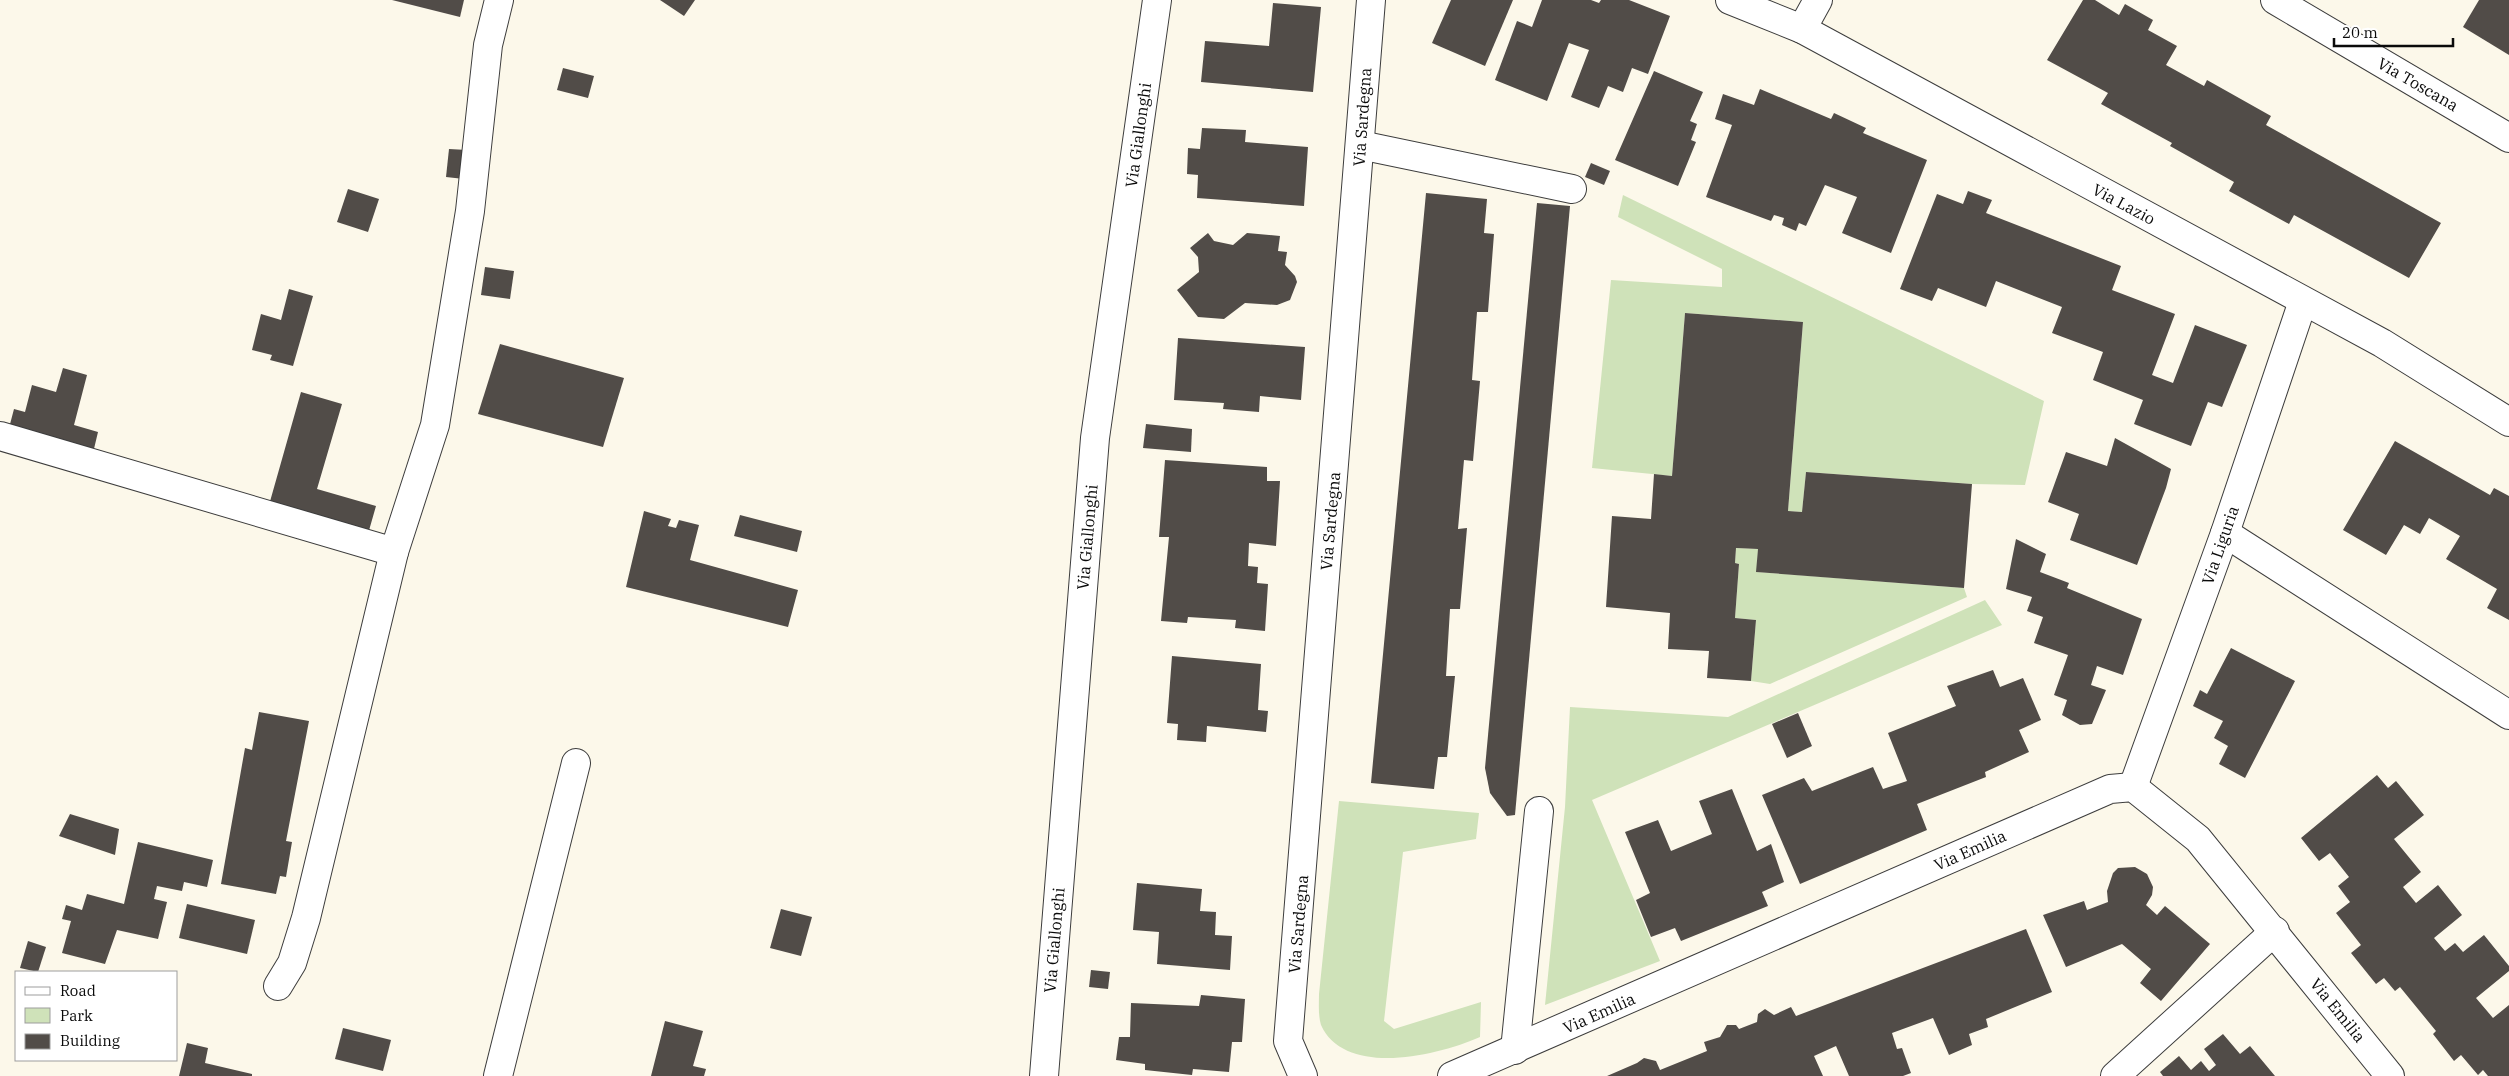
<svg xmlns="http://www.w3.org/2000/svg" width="2509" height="1076" viewBox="0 0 2509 1076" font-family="'IBM Plex Serif',serif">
	<rect width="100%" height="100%" fill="#fcf8ea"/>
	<g fill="#cfe2b9">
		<polygon points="1623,195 2044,401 2025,485 1972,484 1806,472 1802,512 1788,511 1803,322 1685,313 1672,476 1592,468 1611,280 1722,287 1722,269 1618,217"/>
		<polygon points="1736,548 1758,549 1757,572 1964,588 1967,597 1770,684 1751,681 1756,620 1735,618 1739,564 1735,563"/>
		<polygon points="1985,600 2002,625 1592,800 1660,961 1545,1005 1565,807 1570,707 1728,717"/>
		<path d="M1339,801L1479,813L1476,839L1403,852L1384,1021L1394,1029L1481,1002L1480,1037C1432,1058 1344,1076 1321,1025C1318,1015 1319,1004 1319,994Z"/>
	</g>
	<g fill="#514c48">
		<polygon points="392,0 464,0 460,17"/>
		<polygon points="660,0 695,0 684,16"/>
		<polygon points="1451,0 1513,0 1485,66 1432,43"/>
		<polygon points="1542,0 1591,0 1599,3 1601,0 1629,0 1670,16 1648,74 1632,68 1623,92 1608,86 1599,108 1571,97 1589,50 1569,43 1547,101 1495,80 1517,21 1532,27"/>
		<polygon points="2083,0 2095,0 2119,15 2125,4 2153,20 2148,30 2177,46 2166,65 2204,86 2207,80 2271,116 2266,125 2441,223 2409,278 2294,215 2289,224 2229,191 2234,182 2170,146 2172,143 2101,104 2108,93 2047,60"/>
		<polygon points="2479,0 2509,0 2509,55 2463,27"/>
		<polygon points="1273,3 1321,7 1313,92 1201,82 1205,41 1269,46"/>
		<polygon points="563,68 594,76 588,98 557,90"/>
		<polygon points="1654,71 1703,92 1690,121 1697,124 1691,140 1696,142 1678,186 1615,160"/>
		<polygon points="1760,89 1831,119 1834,113 1866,128 1863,133 1927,160 1891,253 1842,233 1857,197 1825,185 1806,226 1799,223 1796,231 1782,225 1784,218 1774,215 1771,221 1706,197 1732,125 1715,119 1723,94 1754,105"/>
		<polygon points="1202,128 1246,130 1245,142 1308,147 1304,206 1197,198 1198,175 1187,174 1188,148 1200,149"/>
		<polygon points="449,149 467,150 464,179 446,177"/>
		<polygon points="1591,163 1610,171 1604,185 1585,177"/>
		<polygon points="348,189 379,199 368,232 337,222"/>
		<polygon points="1968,191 1992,200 1986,213 2121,266 2112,290 2175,314 2152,375 2173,383 2195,325 2247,345 2222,407 2208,402 2191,446 2134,424 2143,400 2093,380 2103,352 2052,333 2062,307 1996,281 1986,307 1938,288 1932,301 1900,289 1937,194 1963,204"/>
		<polygon points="1426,193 1487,199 1484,233 1494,234 1488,312 1477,312 1472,380 1480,381 1473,461 1464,460 1458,529 1467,528 1460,609 1450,609 1446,676 1455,676 1447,757 1438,757 1434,789 1371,783"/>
		<polygon points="1537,203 1570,206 1515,815 1507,816 1490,793 1485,768"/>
		<polygon points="1208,233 1214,241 1233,245 1247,233 1280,236 1278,251 1287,252 1285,265 1295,276 1297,282 1290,300 1277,305 1245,303 1224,319 1198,317 1177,290 1199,272 1198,257 1190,248"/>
		<polygon points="485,267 514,271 510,299 481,295"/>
		<polygon points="289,289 313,296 293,366 270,360 272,355 252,350 261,314 281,320"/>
		<polygon points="1685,313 1803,322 1788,511 1802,512 1806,472 1972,484 1964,588 1756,572 1758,549 1736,548 1735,563 1739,564 1735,618 1756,620 1751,681 1707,678 1709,651 1668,649 1670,613 1606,607 1612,516 1651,519 1654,474 1672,476"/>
		<polygon points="1178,338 1305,347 1301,400 1260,396 1259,412 1223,409 1224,403 1174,400"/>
		<polygon points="500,344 624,378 603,447 478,414"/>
		<polygon points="63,368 87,375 74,425 98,432 93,453 9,428 14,409 25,412 32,385 56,392"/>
		<polygon points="301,392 342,404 317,489 376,506 368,534 269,505"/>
		<polygon points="1146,424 1192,429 1191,452 1143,448"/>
		<polygon points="2115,438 2171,469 2166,488 2137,565 2070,540 2079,514 2048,502 2066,452 2107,466"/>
		<polygon points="2395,441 2490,495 2494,488 2509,496 2509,620 2487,608 2497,589 2446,559 2460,536 2429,518 2420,534 2404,525 2386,555 2343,530"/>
		<polygon points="1165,460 1267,467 1267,481 1280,481 1276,546 1249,543 1248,566 1258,567 1257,583 1268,584 1265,631 1235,628 1236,620 1188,617 1187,623 1161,621 1169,537 1159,537"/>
		<polygon points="644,511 671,519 668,526 676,528 679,520 699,525 690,560 798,590 788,627 626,587"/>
		<polygon points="740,515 802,531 797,552 734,536"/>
		<polygon points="2016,539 2046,554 2040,572 2069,583 2067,588 2142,619 2123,675 2097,666 2091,685 2106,690 2092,724 2080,725 2062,715 2067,700 2054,695 2068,655 2034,643 2043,617 2027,611 2032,597 2006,589"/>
		<polygon points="2231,648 2295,681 2245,778 2219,764 2228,746 2214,738 2223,721 2193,706 2200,690 2207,694"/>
		<polygon points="1172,656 1261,664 1258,710 1268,711 1266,732 1207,726 1206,742 1177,740 1178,724 1167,723"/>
		<polygon points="1993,670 2000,687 2023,678 2041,720 2019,730 2029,752 1985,772 1986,777 1917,804 1927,830 1800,884 1762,795 1804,778 1812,791 1873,767 1883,789 1907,781 1888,733 1956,706 1947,686"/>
		<polygon points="259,712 309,721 286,841 292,842 286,877 280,876 276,894 221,884 245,748 252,750"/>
		<polygon points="1798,713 1812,746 1787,758 1772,724"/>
		<polygon points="2377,775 2388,788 2396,781 2424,815 2394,839 2421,872 2403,887 2416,903 2438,885 2462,915 2434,938 2445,951 2455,943 2463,952 2484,935 2509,966 2509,971 2476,998 2493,1018 2509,1005 2509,1076 2488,1076 2483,1070 2478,1075 2461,1055 2454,1061 2433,1034 2436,1031 2400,987 2395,991 2384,978 2376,984 2351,953 2361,945 2336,913 2350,902 2338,886 2349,877 2330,853 2319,861 2301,838"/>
		<polygon points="1732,789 1757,851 1771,844 1784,882 1762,892 1768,906 1681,941 1675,928 1651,937 1636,900 1650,893 1625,832 1658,820 1671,851 1712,834 1699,801"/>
		<polygon points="70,814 119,829 115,855 59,836"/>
		<polygon points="138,842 213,860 207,887 184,882 182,891 157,886 154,899 167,902 158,939 117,930 105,964 62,953 71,921 62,919 66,905 82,910 87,894 124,904"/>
		<polygon points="2135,867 2147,874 2153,887 2152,895 2146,905 2157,915 2165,906 2210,944 2161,1001 2140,983 2151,969 2122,944 2066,967 2043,915 2084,901 2087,910 2108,902 2107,891 2113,873 2118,868"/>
		<polygon points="1137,883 1202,889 1200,911 1216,912 1215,935 1232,936 1230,970 1157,964 1159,932 1133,930"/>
		<polygon points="187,904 255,920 247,954 179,938"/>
		<polygon points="781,909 812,917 801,956 770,948"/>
		<polygon points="2026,929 2052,992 1986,1019 1988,1027 1969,1034 1972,1045 1949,1055 1933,1018 1892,1033 1897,1049 1902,1048 1911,1073 1903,1076 1849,1076 1836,1046 1814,1056 1823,1076 1607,1076 1637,1063 1644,1058 1656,1061 1660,1070 1707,1051 1704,1042 1720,1037 1727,1025 1736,1025 1739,1029 1757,1022 1758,1014 1765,1009 1774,1015 1791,1007 1796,1016"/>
		<polygon points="28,941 46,947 38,972 20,968"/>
		<polygon points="1091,970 1110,972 1108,989 1089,987"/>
		<polygon points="1201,995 1245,999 1242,1042 1232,1042 1229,1072 1193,1069 1192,1075 1145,1070 1145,1064 1116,1060 1119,1037 1130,1037 1131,1003 1199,1006"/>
		<polygon points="665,1021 703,1031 693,1066 706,1069 704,1076 651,1076"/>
		<polygon points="343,1028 391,1040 383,1071 335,1059"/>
		<polygon points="2223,1034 2240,1054 2250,1046 2275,1076 2163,1076 2160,1072 2179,1056 2191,1070 2201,1061 2209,1071 2216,1065 2204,1049"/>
		<polygon points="187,1043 208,1048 205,1063 252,1074 252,1076 179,1076"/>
	</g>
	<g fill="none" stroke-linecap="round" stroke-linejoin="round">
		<g stroke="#3d3d3d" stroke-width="30">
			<g id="minor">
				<polyline points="1730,0 1802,29 2382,343 2509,422"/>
				<polyline points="2275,0 2509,138"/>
				<polyline points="1802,29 1818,0"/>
				<polyline points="1360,145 1572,189"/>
				<polyline points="0,436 394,552"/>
				<polyline points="2225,533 2509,715"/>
				<polyline points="2133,787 2225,533 2303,301"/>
				<polyline points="278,986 292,963 306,918 394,552 435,425 470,211 488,45 499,0"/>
				<polyline points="1515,1050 1539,811"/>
				<polyline points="498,1076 576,763"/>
				<polyline points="1044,1076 1095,438 1157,0"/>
				<polyline points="1303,1076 1288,1041 1371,0"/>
				<polyline points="1452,1076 2110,789 2133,787 2198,839 2390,1076"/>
				<polyline points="2115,1076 2275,931"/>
			</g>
		</g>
		<use href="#minor" stroke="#fff" stroke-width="28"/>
	</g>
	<g text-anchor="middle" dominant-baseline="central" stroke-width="5" stroke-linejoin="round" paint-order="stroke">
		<g font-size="16" fill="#0a0a0a" stroke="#fff">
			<text transform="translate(2418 84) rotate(30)">Via Toscana</text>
			<text transform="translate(1362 117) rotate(-86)">Via Sardegna</text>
			<text transform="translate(1138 135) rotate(-82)">Via Giallonghi</text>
			<text transform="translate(2124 204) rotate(28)">Via Lazio</text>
			<text transform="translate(1330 521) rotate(-85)">Via Sardegna</text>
			<text transform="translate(1087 537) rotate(-85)">Via Giallonghi</text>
			<text transform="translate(2220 545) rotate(-71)">Via Liguria</text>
			<text transform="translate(1970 850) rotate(-24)">Via Emilia</text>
			<text transform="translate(1298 924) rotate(-85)">Via Sardegna</text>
			<text transform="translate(1054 940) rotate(-85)">Via Giallonghi</text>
			<text transform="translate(2338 1010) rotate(51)">Via Emilia</text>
			<text transform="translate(1599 1013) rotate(-24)">Via Emilia</text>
		</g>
	</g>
	<rect x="15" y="971" width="162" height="90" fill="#ffffff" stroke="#9d9d9d"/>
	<rect x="25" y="987" width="25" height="8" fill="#ffffff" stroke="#9d9d9d"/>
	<text x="60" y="996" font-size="15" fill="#0a0a0a">Road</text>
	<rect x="25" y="1008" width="25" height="15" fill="#cfe2b9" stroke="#9d9d9d"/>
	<text x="60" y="1021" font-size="15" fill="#0a0a0a">Park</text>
	<rect x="25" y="1034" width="25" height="15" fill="#514c48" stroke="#9d9d9d"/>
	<text x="60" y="1046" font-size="15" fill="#0a0a0a">Building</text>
	<path d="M2334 38v8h119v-8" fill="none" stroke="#0a0a0a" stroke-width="2.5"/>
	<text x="2342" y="38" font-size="15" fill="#0a0a0a" stroke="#ffffff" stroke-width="4" paint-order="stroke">20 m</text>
</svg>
